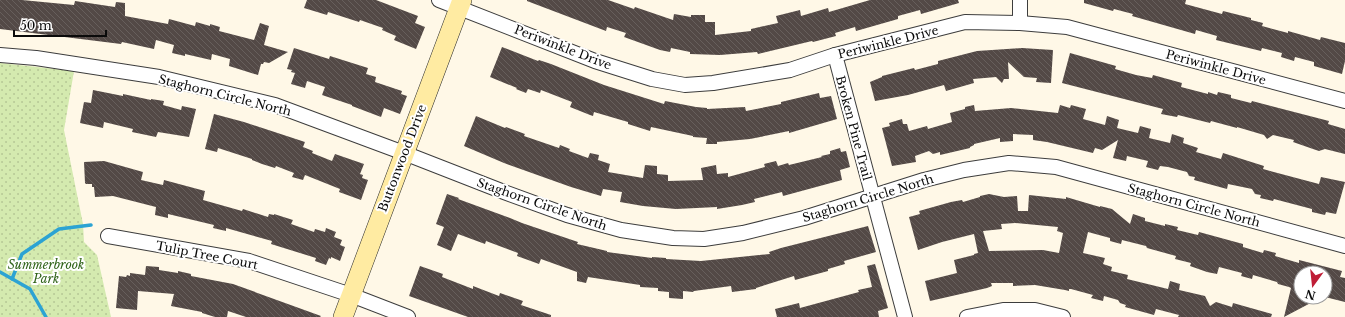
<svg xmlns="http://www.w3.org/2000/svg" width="1345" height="317" viewBox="0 0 1345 317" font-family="'Libre Baskerville',serif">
	<defs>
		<pattern id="park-dots" width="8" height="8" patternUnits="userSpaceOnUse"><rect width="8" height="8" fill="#d4eaaf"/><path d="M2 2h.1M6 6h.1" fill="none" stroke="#b5c795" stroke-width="1.8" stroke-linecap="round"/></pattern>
		<pattern id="building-back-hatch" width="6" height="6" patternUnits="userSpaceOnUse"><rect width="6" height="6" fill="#534946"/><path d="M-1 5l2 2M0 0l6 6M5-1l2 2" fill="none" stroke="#675f5c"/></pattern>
	</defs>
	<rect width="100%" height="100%" fill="#fff8e7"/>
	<polygon fill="url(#park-dots)" points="0,63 74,71 64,130 83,224 84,242 97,255 111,317 0,317"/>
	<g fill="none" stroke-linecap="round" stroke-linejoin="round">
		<g stroke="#2ca3d3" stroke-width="3.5">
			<polyline points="0,272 30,289 46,317"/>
			<polyline points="12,279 22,254 59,229 91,225"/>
		</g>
	</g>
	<g fill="url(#building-back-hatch)" fill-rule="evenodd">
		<polygon points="0,0 22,0 74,5 75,1 115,7 116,2 125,3 125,16 168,24 169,19 195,26 196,22 210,26 210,24 220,27 219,31 254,40 260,23 269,26 264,45 288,52 269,63 264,62 263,64 261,64 258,75 229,66 230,59 212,54 211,60 185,54 185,56 172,53 174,45 156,40 154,49 122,42 121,44 0,29"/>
		<polygon points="307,0 376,0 418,16 415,23 425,27 416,49 394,40 396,36 382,30 383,28 360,20 359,22 328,12 327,15 304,8"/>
		<polygon points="527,0 608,0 634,9 635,7 673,20 674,14 691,17 691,15 705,15 705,22 715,22 715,35 751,31 751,29 778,23 776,16 800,10 801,16 828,8 829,12 870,0 958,0 959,3 921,14 920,10 898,16 898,19 856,31 855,27 835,33 836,36 813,42 812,41 758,54 757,52 720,55 690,54 690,52 671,48 670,52 660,50 624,37 626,33 607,27 606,31 527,1"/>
		<polygon points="1084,0 1186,0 1185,4 1222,14 1223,11 1251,18 1251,20 1263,23 1262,26 1288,33 1288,31 1320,40 1321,37 1345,43 1345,61 1342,74 1314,66 1314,62 1295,57 1294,61 1281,57 1282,53 1262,48 1261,51 1216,40 1217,36 1196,30 1195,34 1132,16 1133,14 1114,9 1113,11 1084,3"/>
		<polygon points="502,47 538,61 539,60 551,64 604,85 664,104 665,101 696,107 707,108 707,109 745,107 746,111 781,104 781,102 819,93 820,98 831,96 837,119 789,133 789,131 750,139 717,142 717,144 706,144 707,138 693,137 693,136 651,127 650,131 628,124 628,122 594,112 593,116 590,115 570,107 572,102 541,90 540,93 528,89 526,93 516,89 517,88 490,77"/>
		<polygon points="294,48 329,59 330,56 368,68 366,74 376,77 375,82 402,91 401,94 407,96 400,114 384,108 381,117 352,106 352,105 322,95 325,87 307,81 305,88 291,84 295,73 291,72 292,70 287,69"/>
		<polygon points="1022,48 1053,50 1051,83 1036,82 1037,78 1024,77 1008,62 1009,79 1004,79 1002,83 996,77 973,79 974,83 946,91 944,85 908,95 875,101 870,82 882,77 882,76 914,68 915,70 938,64 938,61 977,51"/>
		<polygon points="1070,53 1116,66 1115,69 1136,75 1152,78 1153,75 1182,83 1181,87 1208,94 1208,92 1217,95 1218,92 1231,95 1231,98 1251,103 1252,101 1329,121 1328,124 1345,129 1345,154 1325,149 1319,151 1313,149 1293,142 1294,140 1273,135 1267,139 1264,135 1237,127 1237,128 1211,121 1210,123 1178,115 1177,117 1161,114 1163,109 1062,83"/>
		<polygon points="93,90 123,96 123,94 151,100 151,99 164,101 163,105 181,110 182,106 196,109 189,137 158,132 156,137 132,132 133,129 104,122 103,128 80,123 84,102 91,103"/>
		<polygon points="974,105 975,111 1011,108 1058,113 1060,105 1070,108 1071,105 1086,109 1083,119 1105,125 1107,116 1119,120 1117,128 1138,133 1140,126 1151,129 1149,138 1170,143 1172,134 1184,138 1183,143 1198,148 1196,152 1221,159 1223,153 1264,166 1263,169 1319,184 1321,177 1345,182 1336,214 1326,212 1325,215 1312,212 1312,209 1274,199 1273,201 1260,198 1261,195 1255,194 1252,189 1228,184 1227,189 1194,180 1195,177 1189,176 1187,172 1168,167 1160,166 1158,170 1146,167 1148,161 1127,156 1126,161 1113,158 1118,140 1102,150 1095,148 1093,153 1047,142 1033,140 1033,135 1013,134 1013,141 1000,142 1000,138 974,144 974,145 970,147 970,148 940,155 940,152 933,154 929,151 915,156 916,162 892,166 882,128 890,126 889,123 902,119 903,124 907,124 909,131 927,126 928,129 952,122 950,113 965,109 965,107"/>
		<polygon points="214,114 244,122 305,142 303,147 313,151 312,153 332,161 335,154 364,164 360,174 363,175 362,178 368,180 361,200 339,192 340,189 305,175 303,180 292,177 294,173 276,166 275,168 262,164 252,160 252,159 218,148 217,152 205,149"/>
		<polygon points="476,116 505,128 506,127 525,134 524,136 559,148 560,145 570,149 569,151 588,158 590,153 599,155 598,160 610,164 608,172 643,178 645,165 657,166 657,174 668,175 668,181 703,180 701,168 716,165 717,174 728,173 728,177 765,167 764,164 776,161 778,166 788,163 789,165 822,157 821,156 830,154 830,151 840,148 841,152 846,151 850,167 840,170 842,180 783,196 782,192 754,199 755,202 742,205 717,209 717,207 676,209 643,206 620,202 622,192 603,189 601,196 571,187 504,163 464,146"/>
		<polygon points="104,161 143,172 141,180 163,185 164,180 205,191 203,200 242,211 243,209 268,217 269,214 274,215 274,214 293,220 291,224 314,232 315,229 325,232 326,228 336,232 334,237 342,240 340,245 345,247 340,261 331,257 331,259 329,258 326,265 315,261 316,258 271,244 272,241 226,228 226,231 213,228 214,225 168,214 168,218 155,215 156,207 113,196 95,197 94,187 92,187 92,184 86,184 85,183 84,162"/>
		<polygon points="447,194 459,198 458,199 510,218 522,223 578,242 577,244 607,251 607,252 652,258 652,257 666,258 666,259 701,261 770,254 769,252 781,248 868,226 876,252 844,261 845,264 828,269 828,271 795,280 794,276 756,288 756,289 732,292 731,286 694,291 693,292 683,291 683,299 669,298 669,292 658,291 658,288 640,287 640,285 588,277 586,283 577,281 577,272 541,259 539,264 517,256 518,253 486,241 485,244 458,234 451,251 437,245 444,227 436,224"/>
		<path d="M989,194L1004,197L1017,196L1018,211H1028L1029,195L1066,199V197L1100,207V206L1112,209L1130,224L1133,214L1145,218V221L1165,226V224L1178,227L1177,230L1198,235L1199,232L1243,244V247L1263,253L1264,250L1276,253L1275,256L1299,263V260L1342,271L1340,277L1345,278V302L1325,297V285L1328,273H1301V297H1322L1284,317L1291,288L1289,287L1278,284L1277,282L1253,275L1252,279L1241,276L1242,273L1219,267L1217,274L1207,272L1190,266L1191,263L1175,259L1176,256L1147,248L1146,246L1122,240L1121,244L1110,241V238L1088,232L1083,253L1105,258L1103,264L1112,267L1111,271L1128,275L1127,279L1168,289L1170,281L1180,284L1179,290L1205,296L1210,306L1216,302L1232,307L1233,303L1272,314L1271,317H1178L1179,315L1156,309L1154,315L1125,307L1126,305L1120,303L1118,300L1104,296L1103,301L1091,298L1093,295L1071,289H1069V291L1065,290L1035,285L1013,286V283H991L992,286L987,288L930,301L925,281L957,273L954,260L974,255V254L978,253L974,234L942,242L918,250L909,217L920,214L919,211L951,202L962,200L963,202L980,197V196ZM1015,223L1058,227L1057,231L1063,233L1059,253L1043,250L989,251L983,231L1002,229L1001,224Z"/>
		<polygon points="875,264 888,308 878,311 879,317 777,317 775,309 799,303 800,308 859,292 858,290 872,287 867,266"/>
		<polygon points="146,266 159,267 159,270 178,273 178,271 191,274 191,276 233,284 321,316 320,317 246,317 228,311 227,317 215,317 202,313 202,312 171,306 174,294 138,291 137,310 116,308 119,276 126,277 127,275 130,276 130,273 145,275"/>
		<polygon points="420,266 443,274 442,277 473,289 473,286 499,296 500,293 523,301 521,305 551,315 551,317 468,317 409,296"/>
	</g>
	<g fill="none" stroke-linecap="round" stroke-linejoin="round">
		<g stroke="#3d3d3d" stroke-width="16">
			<g id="street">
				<polyline points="439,0 595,61 652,79 685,85 713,83 790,70 835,55 965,22 1020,23 1067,27 1345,101"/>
				<polyline points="1020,0 1020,23"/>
				<polyline points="0,55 36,58 159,77 275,105 404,153 504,192 567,215 621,230 673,238 704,239 743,233 804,218 924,180 964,170 1009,163 1056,167 1345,246"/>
				<polyline points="835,55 905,317"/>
				<polyline points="108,236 249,261 351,295 408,317"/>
				<polyline points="967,317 1003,310 1035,310 1063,317"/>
			</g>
		</g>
		<g stroke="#2c2c2c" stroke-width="20">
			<polyline id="secondary" points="343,317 462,0"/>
		</g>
		<use href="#street" stroke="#fff" stroke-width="14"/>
		<use href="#secondary" stroke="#ffeba2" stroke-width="19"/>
	</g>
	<g text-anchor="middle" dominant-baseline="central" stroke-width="4" stroke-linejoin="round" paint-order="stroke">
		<g font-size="12" fill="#0a0a0a" stroke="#fff">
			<text transform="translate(888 42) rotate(-14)">Periwinkle Drive</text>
			<text transform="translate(563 47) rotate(21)">Periwinkle Drive</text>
			<text transform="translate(1216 67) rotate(15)">Periwinkle Drive</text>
			<text transform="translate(225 95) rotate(14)">Staghorn Circle North</text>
			<text transform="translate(854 128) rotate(75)">Broken Pine Trail</text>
			<text transform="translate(402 158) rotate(-69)">Buttonwood Drive</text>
			<text transform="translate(868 198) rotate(-17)">Staghorn Circle North</text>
			<text transform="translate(542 204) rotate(19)">Staghorn Circle North</text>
			<text transform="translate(1194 205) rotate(15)">Staghorn Circle North</text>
			<text transform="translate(207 255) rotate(11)">Tulip Tree Court</text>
		</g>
		<g font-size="12" font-style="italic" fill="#306319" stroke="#fff">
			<text x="46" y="264">Summerbrook<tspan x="46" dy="14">Park</tspan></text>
		</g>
	</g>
	<g transform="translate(1313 285) rotate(195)"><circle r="19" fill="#ffffff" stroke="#9d9d9d"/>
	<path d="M0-3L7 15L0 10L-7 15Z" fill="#bf1d36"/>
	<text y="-6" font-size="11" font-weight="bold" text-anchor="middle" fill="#0a0a0a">N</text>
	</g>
	<path d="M14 30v6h92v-6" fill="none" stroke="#0a0a0a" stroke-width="2"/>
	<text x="20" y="30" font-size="12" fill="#0a0a0a" stroke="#ffffff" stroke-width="3" paint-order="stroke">50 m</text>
</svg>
